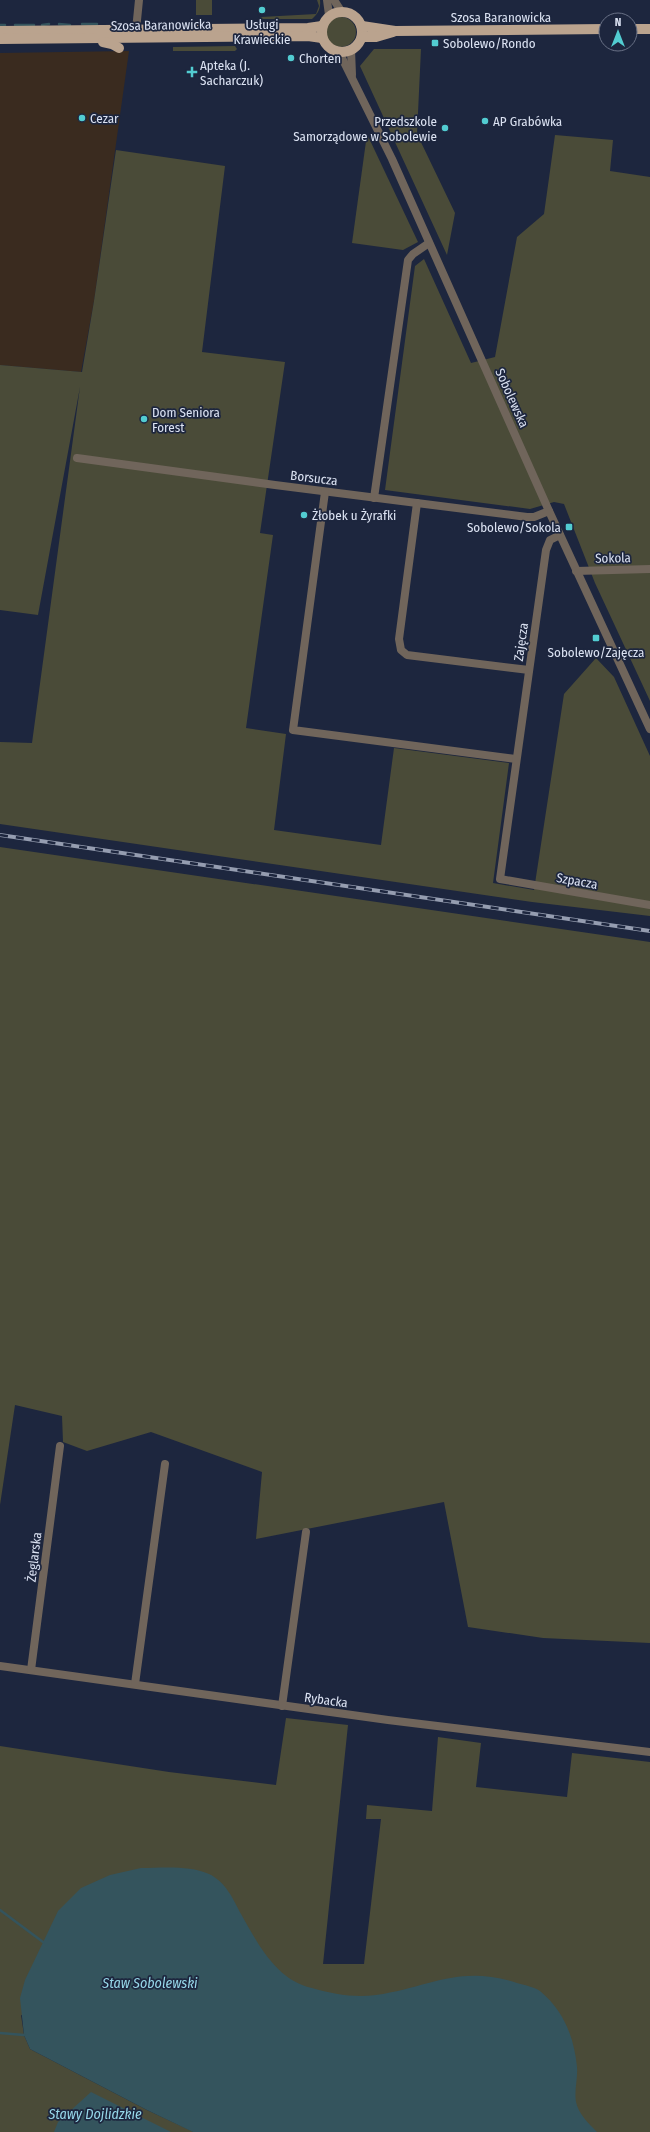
<svg xmlns="http://www.w3.org/2000/svg" width="650" height="2132" viewBox="0 0 650 2132" font-family="'Fira Sans Condensed',sans-serif">
	<rect width="100%" height="100%" fill="#1d263e"/>
	<polygon fill="#3a2b1f" points="129,51 94,301 81,372 0,365 0,53"/>
	<g fill="#4a4b38">
		<rect x="196" y="0" width="16" height="15"/>
		<path d="M317,0H320C321,8 318,14 312,19H258L261,17L316,14L319,6Z"/>
		<circle cx="341" cy="32" r="15"/>
		<polygon points="235,46 237,49 235,51 173,51 173,47"/>
		<polygon points="374,49 421,49 417,134 455,213 447,255 360,66"/>
		<polygon points="367,134 418,242 403,250 352,243"/>
		<polygon points="555,135 613,140 610,171 650,177 650,701 595,583 564,504 554,502 530,509 385,490 415,266 424,259 471,363 495,357 517,237 544,214"/>
		<polygon points="116,150 225,166 202,352 285,362 260,533 273,535 246,728 286,734 274,830 381,845 394,748 509,763 493,883 534,890 564,694 596,658 614,677 650,756 650,916 532,902 0,824 0,742 32,743 80,387 38,615 0,610 0,365 82,372 94,301"/>
		<polygon points="0,847 650,942 650,1643 543,1638 468,1627 444,1502 256,1539 262,1472 151,1432 87,1451 63,1442 62,1416 15,1405 0,1505"/>
		<polygon points="286,1718 348,1725 323,1964 364,1964 381,1819 366,1819 367,1805 432,1811 438,1737 481,1743 476,1787 567,1797 572,1753 650,1762 650,2132 495,2132 21,2015 24,2035 30,2049 147,2110 194,2132 0,2132 0,1746 169,1772 276,1785"/>
	</g>
	<g fill="#34545d">
		<path d="M141,1868C162,1868 189,1865 209,1874C226,1882 233,1899 241,1914C258,1944 276,1980 312,1988C333,1994 354,1998 376,1995C430,1987 460,1964 517,1983C524,1985 534,1987 540,1991C564,2011 574,2037 577,2067C578,2078 574,2091 576,2102C578,2113 589,2124 597,2132H193L147,2110L30,2049L24,2035L20,1998L25,1980L58,1911L81,1888L110,1875Z"/>
		<polygon points="91,2092 171,2132 54,2132 58,2122"/>
	</g>
	<g fill="none" stroke-linecap="round" stroke-linejoin="round">
		<g stroke="#34545d" stroke-width="2.5">
			<polyline points="59,24 70,25"/>
			<polyline points="82,24 97,24"/>
			<polyline points="0,25 5,25"/>
			<polyline points="15,25 34,25"/>
			<polyline points="42,25 49,24"/>
			<polyline points="0,1910 43,1942"/>
			<polyline points="0,2033 24,2035"/>
		</g>
		<g stroke="#70655b" stroke-width="8">
			<polyline points="327,0 329,15"/>
			<polyline points="334,0 341,11"/>
			<polyline points="136,30 139,0"/>
			<polyline points="351,50 352,75"/>
			<polyline points="339,52 392,159 549,511 650,729"/>
			<polyline points="77,458 275,485 527,517 534,517 549,511"/>
			<polyline points="325,492 293,730 516,759"/>
			<polyline points="374,498 408,260 413,254 429,243"/>
			<polyline points="417,503 399,639 401,650 407,655 529,670"/>
			<polyline points="560,535 550,540 546,550 500,879 650,905"/>
			<polyline points="576,571 650,569"/>
			<polyline points="0,1666 388,1720 650,1752"/>
			<polyline points="31,1670 60,1446"/>
			<polyline points="135,1684 165,1464"/>
			<polyline points="282,1706 306,1532"/>
		</g>
		<g stroke="#baa38e" stroke-width="10">
			<circle cx="342" cy="32" r="20"/>
			<polyline points="362,26 395,31 606,29"/>
			<polyline points="630,29 650,29"/>
			<polyline points="0,31 308,28 322,26"/>
			<polyline points="362,37 376,37 393,32"/>
			<polyline points="0,39 308,36 322,38"/>
			<polyline points="103,42 112,44 119,48"/>
		</g>
		<g stroke="#959db0" stroke-width="4">
			<polyline id="rail" points="0,835 650,931"/>
		</g>
		<use href="#rail" stroke="#1d263e" stroke-width="2.5" stroke-dasharray="8" stroke-linecap="butt"/>
	</g>
	<g fill="#52ccd1" stroke="#1d263e" stroke-width="1.5">
		<circle cx="262" cy="10" r="4"/>
		<rect x="431" y="39" width="8" height="8" rx="2"/>
		<circle cx="291" cy="58" r="4"/>
		<path d="M190 66h4v4h4v4h-4v4h-4v-4h-4v-4h4z"/>
		<circle cx="82" cy="118" r="4"/>
		<circle cx="485" cy="121" r="4"/>
		<circle cx="445" cy="128" r="4"/>
		<circle cx="144" cy="419" r="4"/>
		<circle cx="304" cy="515" r="4"/>
		<rect x="565" y="523" width="8" height="8" rx="2"/>
		<rect x="592" y="634" width="8" height="8" rx="2"/>
	</g>
	<g text-anchor="middle" dominant-baseline="central" stroke-width="3.5" stroke-linejoin="round" paint-order="stroke">
		<g font-size="13" fill="#dbe2f2" stroke="#1d263e">
			<text x="501" y="17">Szosa Baranowicka</text>
			<text transform="translate(161 25) rotate(-1)">Szosa Baranowicka</text>
			<text transform="translate(512 398) rotate(66)">Sobolewska</text>
			<text transform="translate(314 478) rotate(7)">Borsucza</text>
			<text transform="translate(613 558) rotate(-1)">Sokola</text>
			<text transform="translate(521 642) rotate(-82)">Zajęcza</text>
			<text transform="translate(577 881) rotate(10)">Szpacza</text>
			<text transform="translate(34 1557) rotate(-83)">Żeglarska</text>
			<text transform="translate(326 1700) rotate(8)">Rybacka</text>
		</g>
		<g font-size="13" fill="#dbe2f2" stroke="#1d263e" text-anchor="start">
			<text x="262" y="24" text-anchor="middle">Usługi<tspan x="262" dy="15">Krawieckie</tspan></text>
			<text x="443" y="43">Sobolewo/Rondo</text>
			<text x="299" y="58">Chorten</text>
			<text x="200" y="65">Apteka (J.<tspan x="200" dy="15">Sacharczuk)</tspan></text>
			<text x="90" y="118">Cezar</text>
			<text x="437" y="121" text-anchor="end">Przedszkole<tspan x="437" dy="15">Samorządowe w Sobolewie</tspan></text>
			<text x="493" y="121">AP Grabówka</text>
			<text x="152" y="412">Dom Seniora<tspan x="152" dy="15">Forest</tspan></text>
			<text x="312" y="515">Żłobek u Żyrafki</text>
			<text x="561" y="527" text-anchor="end">Sobolewo/Sokola</text>
			<text x="596" y="652" text-anchor="middle">Sobolewo/Zajęcza</text>
		</g>
		<g font-size="14" font-style="italic" fill="#97d8ea" stroke="#1d263e">
			<text x="150" y="1983">Staw Sobolewski</text>
			<text x="95" y="2114">Stawy Dojlidzkie</text>
		</g>
	</g>
	<g transform="translate(618 32)"><circle r="19" fill="#1d263e" stroke="#697186"/>
	<path d="M0-3L7 15L0 10L-7 15Z" fill="#52ccd1"/>
	<text y="-6" font-size="11" font-weight="bold" text-anchor="middle" fill="#dbe2f2">N</text>
	</g>
</svg>
